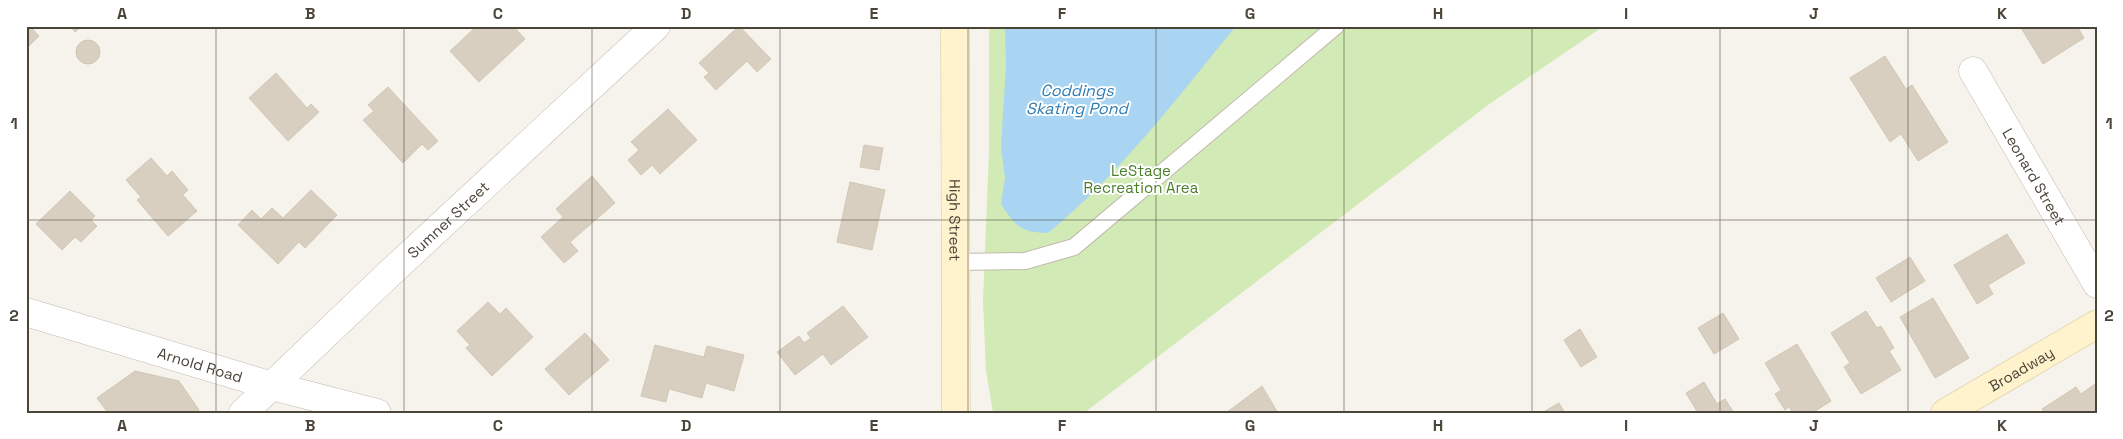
<svg xmlns="http://www.w3.org/2000/svg" width="2123" height="439" viewBox="0 0 2123 439" font-family="'Space Grotesk',sans-serif">
	<rect width="100%" height="100%" fill="#f6f3ec"/>
	<polygon fill="#d2eab5" points="989,26 1604,26 1488,105 1084,413 993,413 986,370 983,301 989,151"/>
	<path fill="#a9d4f2" d="M1005,26H1236C1177,98 1120,174 1048,233C1021,232 1016,227 1001,204L1005,178L1001,147L1006,66Z"/>
	<g fill="#d8cfc1" stroke="#d3c7b4">
		<polygon points="26,26 30,26 39,36 26,49"/>
		<polygon points="70,26 82,26 75,32"/>
		<polygon points="477,26 513,26 525,39 479,82 450,51"/>
		<polygon points="739,26 771,59 757,72 747,61 716,90 704,77 709,73 699,63"/>
		<polygon points="2020,26 2077,26 2084,38 2043,64"/>
		<circle cx="88" cy="52" r="12"/>
		<polygon points="1885,56 1906,89 1912,85 1948,142 1918,161 1901,134 1890,142 1850,78"/>
		<polygon points="276,73 307,108 311,104 319,112 288,141 249,98"/>
		<polygon points="388,87 438,141 428,150 422,144 403,163 363,120 374,111 368,105"/>
		<polygon points="668,109 697,140 660,174 652,165 641,175 628,160 639,150 631,142"/>
		<polygon points="864,145 883,148 879,170 860,167"/>
		<polygon points="151,158 167,176 172,171 188,190 183,195 197,211 168,236 137,200 141,197 126,180"/>
		<polygon points="592,176 615,203 570,242 578,251 564,263 541,237 563,217 556,209"/>
		<polygon points="850,182 885,190 872,250 837,242"/>
		<polygon points="311,190 337,215 305,248 299,242 278,264 238,225 252,210 261,219 272,208 283,218"/>
		<polygon points="70,191 95,216 91,220 97,226 81,242 75,237 62,250 36,224"/>
		<polygon points="2007,234 2025,263 1988,285 1993,294 1977,304 1954,265"/>
		<polygon points="1910,257 1925,281 1891,302 1876,278"/>
		<polygon points="1933,298 1969,358 1935,378 1900,317"/>
		<polygon points="488,302 500,314 506,308 533,337 492,376 466,348 470,345 457,331"/>
		<polygon points="843,306 868,337 831,365 823,354 795,375 777,352 799,336 804,343 811,338 807,333"/>
		<polygon points="1866,311 1877,328 1881,326 1894,348 1889,351 1901,370 1861,394 1844,367 1850,363 1831,333"/>
		<polygon points="1723,313 1739,339 1714,354 1698,328"/>
		<polygon points="1580,329 1597,357 1581,367 1564,340"/>
		<polygon points="585,333 609,360 569,395 545,369"/>
		<polygon points="1797,344 1831,401 1812,413 1793,413 1789,407 1785,410 1775,394 1781,390 1765,363"/>
		<polygon points="655,345 704,357 707,346 744,355 734,391 706,383 702,398 669,389 666,402 641,396"/>
		<polygon points="135,371 179,381 199,410 195,413 108,413 97,398"/>
		<polygon points="1704,382 1717,404 1725,399 1734,413 1698,413 1686,393"/>
		<polygon points="2095,384 2097,413 2045,413 2042,409 2076,387 2081,394"/>
		<polygon points="1262,386 1278,413 1226,413"/>
		<polygon points="1559,403 1565,413 1546,413 1545,411"/>
	</g>
	<g fill="none" stroke-linecap="round" stroke-linejoin="round">
		<g stroke="#c2bbae" stroke-width="18">
			<polyline id="lane" points="956,262 1025,261 1074,247 1336,26"/>
		</g>
		<g stroke="#c2bbae" stroke-width="29">
			<g id="street">
				<path id="s1" d="M1973,71L2097,284"/>
				<path id="s2" d="M26,312L272,386L377,413"/>
				<path id="s3" d="M243,413L390,273L656,26"/>
			</g>
		</g>
		<g stroke="#d6c79b" stroke-width="29">
			<g id="secondary">
				<path id="s4" d="M955,26L956,413"/>
				<path id="s5" d="M1945,413L2097,324"/>
			</g>
		</g>
		<use href="#lane" stroke="#fff" stroke-width="16"/>
		<use href="#street" stroke="#fff" stroke-width="28"/>
		<use href="#secondary" stroke="#fff3cd" stroke-width="28"/>
	</g>
	<path fill="none" stroke="#4b4439" stroke-width="1" stroke-opacity="0.55" d="M216,26V413M404,26V413M592,26V413M780,26V413M968,26V413M1156,26V413M1344,26V413M1532,26V413M1720,26V413M1908,26V413M26,220H2097"/>
	<g text-anchor="middle" dominant-baseline="central" stroke-width="4" stroke-linejoin="round" paint-order="stroke">
		<g font-size="15" fill="#4a7f2a" stroke="#fff">
			<text x="1141" y="170">LeStage<tspan x="1141" dy="17">Recreation Area</tspan></text>
		</g>
		<g font-size="15" fill="#4b4439" stroke="#fff">
			<text stroke="none"><textPath href="#s1" startOffset="122">Leonard Street</textPath></text>
			<text stroke="none"><textPath href="#s3" startOffset="282">Sumner Street</textPath></text>
			<text stroke="none"><textPath href="#s4" startOffset="194">High Street</textPath></text>
			<text stroke="none"><textPath href="#s2" startOffset="182">Arnold Road</textPath></text>
			<text stroke="none"><textPath href="#s5" startOffset="88">Broadway</textPath></text>
		</g>
		<g font-size="16" font-style="italic" fill="#2e7ab2" stroke="#fff">
			<text x="1077" y="90">Coddings<tspan x="1077" dy="18">Skating Pond</tspan></text>
		</g>
	</g>
	<rect width="2123" height="439" fill="none" stroke="#ffffff" stroke-width="55"/>
	<rect x="28" y="28" width="2068" height="384" fill="none" stroke="#4b4439" stroke-width="2"/>
	<g font-size="16" text-anchor="middle" font-weight="bold" fill="#4b4439">
		<text x="122" y="19">A</text>
		<text x="310" y="19">B</text>
		<text x="498" y="19">C</text>
		<text x="686" y="19">D</text>
		<text x="874" y="19">E</text>
		<text x="1062" y="19">F</text>
		<text x="1250" y="19">G</text>
		<text x="1438" y="19">H</text>
		<text x="1626" y="19">I</text>
		<text x="1814" y="19">J</text>
		<text x="2002" y="19">K</text>
		<text x="14" y="129">1</text>
		<text x="2109" y="129">1</text>
		<text x="14" y="321">2</text>
		<text x="2109" y="321">2</text>
		<text x="122" y="431">A</text>
		<text x="310" y="431">B</text>
		<text x="498" y="431">C</text>
		<text x="686" y="431">D</text>
		<text x="874" y="431">E</text>
		<text x="1062" y="431">F</text>
		<text x="1250" y="431">G</text>
		<text x="1438" y="431">H</text>
		<text x="1626" y="431">I</text>
		<text x="1814" y="431">J</text>
		<text x="2002" y="431">K</text>
	</g>
</svg>
